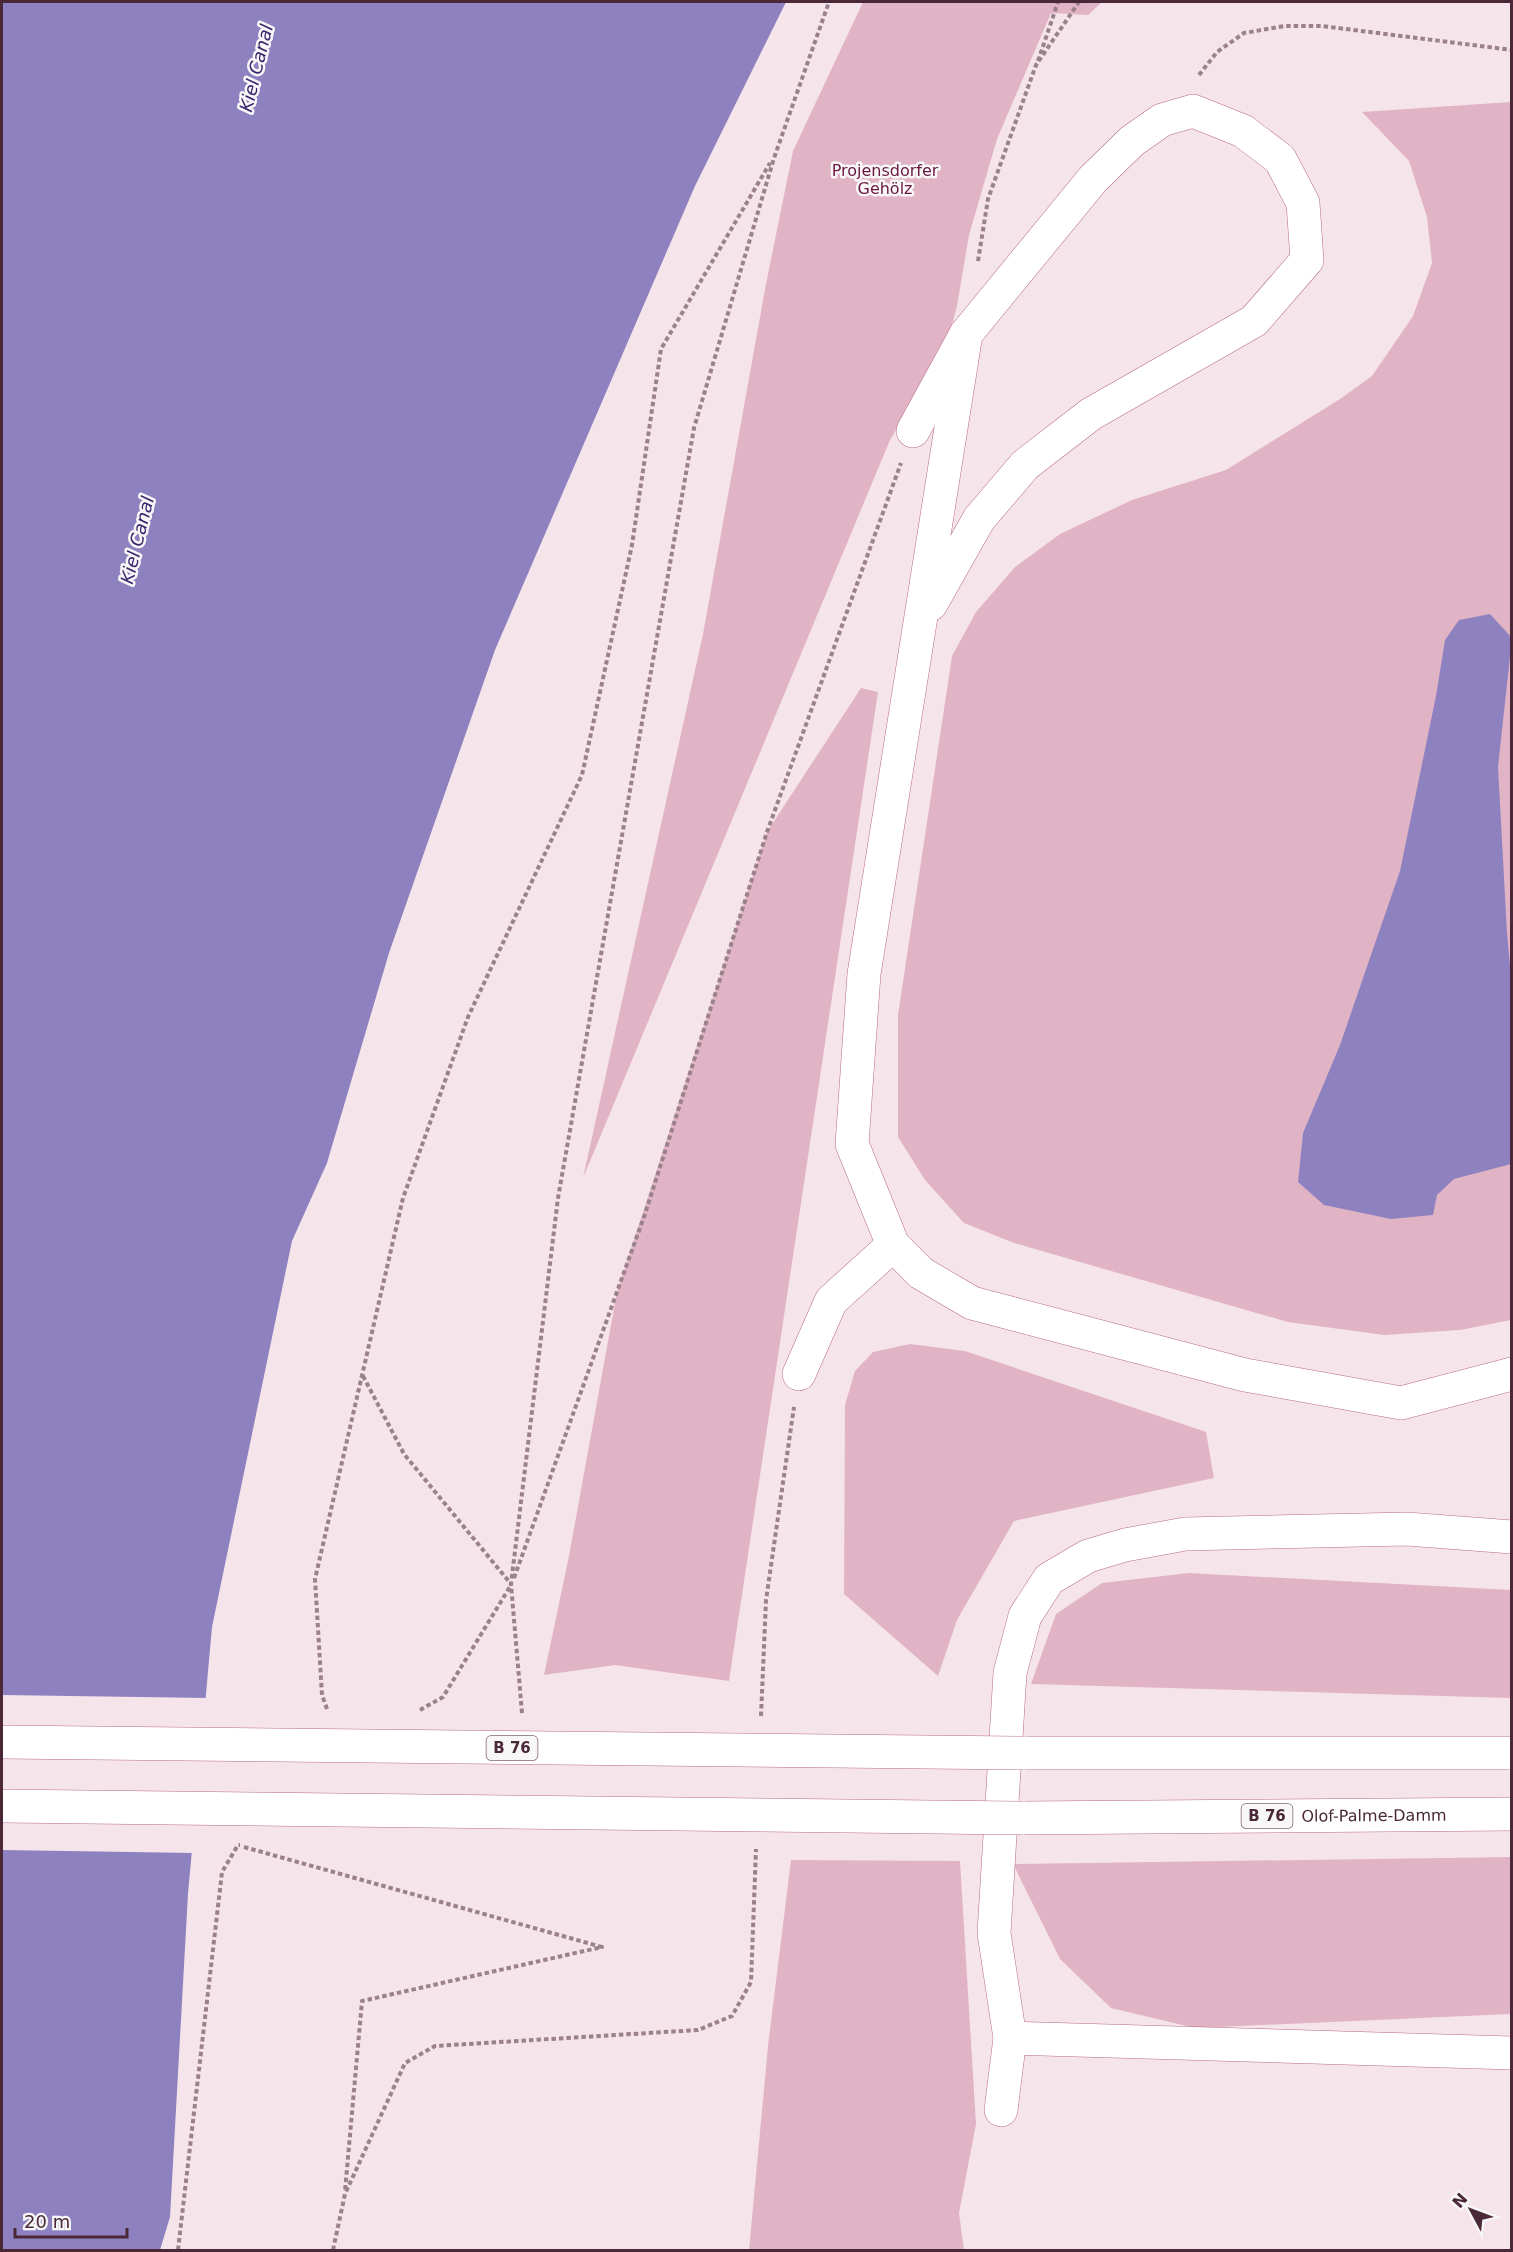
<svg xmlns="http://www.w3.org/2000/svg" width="1513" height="2252" viewBox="0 0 1513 2252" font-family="'DejaVu Sans',sans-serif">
	<rect width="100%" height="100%" fill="#f6e4eb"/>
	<g fill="#e1b4c5">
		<polygon points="863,2 1102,2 1088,15 1051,13 997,139 969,235 957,306 945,351 890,440 583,1178 703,634 766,284 793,151"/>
		<polygon points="1511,102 1511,1320 1460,1330 1384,1335 1288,1322 1014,1243 964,1223 925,1180 898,1137 898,1015 952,656 976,612 1015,567 1060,534 1132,500 1226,470 1340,399 1372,376 1413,316 1432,263 1427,217 1409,161 1362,112"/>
		<polygon points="861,688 878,692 729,1681 615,1665 544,1675 569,1556 617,1292 767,832"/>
		<polygon points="910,1344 965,1351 1206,1432 1214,1478 1014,1521 957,1620 938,1676 844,1594 845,1405 855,1371 873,1352"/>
		<polygon points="1189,1573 1511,1590 1511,1698 1031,1684 1056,1614 1102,1583"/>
		<polygon points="1511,1857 1511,2014 1195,2028 1111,2008 1060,1959 1013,1864"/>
		<polygon points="791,1860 960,1861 976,2124 959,2213 964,2250 749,2250 768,2046"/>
	</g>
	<g fill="#8e81bf">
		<polygon points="2,2 786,2 695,186 495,650 389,953 327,1163 292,1241 212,1627 188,1894 170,2217 160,2250 2,2250"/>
		<polygon points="1490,614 1512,638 1498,767 1507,933 1512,986 1511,1164 1454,1179 1437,1195 1433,1215 1391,1219 1324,1205 1298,1182 1303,1133 1340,1045 1400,871 1436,696 1445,640 1459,620"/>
	</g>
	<polygon fill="#f6e4eb" points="2,1695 208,1698 195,1853 2,1850"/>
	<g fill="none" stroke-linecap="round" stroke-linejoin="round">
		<g stroke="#b9698c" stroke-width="34">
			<g id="minor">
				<polyline points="966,334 864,974 852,1144 893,1245 921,1273 972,1303 1245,1375 1401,1403 1512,1374"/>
				<polyline points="913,431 966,334 1093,179 1132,141 1162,120 1193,111 1243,131 1280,159 1303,203 1307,260 1254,321 1091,414 1025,465 979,519 931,604"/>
				<polyline points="799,1374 831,1301 893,1245"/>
				<polyline points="1010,2038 1512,2053"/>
				<polyline points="1001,2110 1010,2038 994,1933 1010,1673 1025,1616 1049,1579 1088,1556 1125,1545 1185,1534 1407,1529 1512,1537"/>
			</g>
		</g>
		<g stroke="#b9698c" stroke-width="34">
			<g id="highway">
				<polyline points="1023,1753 1512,1753"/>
				<path id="s1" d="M1022,1818L1512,1814"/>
			</g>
		</g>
		<g stroke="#9b818c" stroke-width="4" stroke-dasharray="4.5 3" stroke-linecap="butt">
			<polyline points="1038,61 1058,2"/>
			<polyline points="1199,75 1217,52 1244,33 1285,26 1322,26 1512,50"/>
			<polyline points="978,261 988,199 1036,65 1079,2"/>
			<polyline points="363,1376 404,1454 511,1584"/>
			<polyline points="514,1578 645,1214 767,832 901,463"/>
			<polyline points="327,1709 322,1695 315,1579 403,1198 468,1017 582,775 632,545 661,349 770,163"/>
			<polyline points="420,1710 443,1697 511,1585"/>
			<polyline points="522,1713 511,1584 558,1198 694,428 774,158 829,2"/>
			<polyline points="761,1716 766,1600 794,1407"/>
			<polyline points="244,1847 602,1947 362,2001 345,2191"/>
			<polyline points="178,2250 222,1872 238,1845 240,1845"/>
			<polyline points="333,2250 345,2194 405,2063 435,2046 698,2030 732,2016 751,1982 756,1849"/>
		</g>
		<use href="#minor" stroke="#fff" stroke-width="33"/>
		<use href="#highway" stroke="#fff" stroke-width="33"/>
		<g stroke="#b9698c" stroke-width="34" stroke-linecap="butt">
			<g id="highway-bridge">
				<polyline points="2,1742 1023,1753"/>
				<polyline points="2,1806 1022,1818"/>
			</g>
		</g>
		<use href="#highway-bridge" stroke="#fff" stroke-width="33"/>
	</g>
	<g text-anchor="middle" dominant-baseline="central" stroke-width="5" stroke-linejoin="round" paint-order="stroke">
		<g fill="#f7f7f7" stroke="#7e6671" stroke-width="1.5">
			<rect x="486.5" y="1736" width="51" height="24" rx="4.5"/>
			<rect x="1241.5" y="1804" width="51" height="24" rx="4.5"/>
		</g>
		<g font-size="15" font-weight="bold" fill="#4a2837">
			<text x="512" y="1748">B 76</text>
			<text x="1267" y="1816">B 76</text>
		</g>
		<g font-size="16" fill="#6a1742" stroke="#f7f7f7">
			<text x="885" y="170">Projensdorfer<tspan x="885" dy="18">Gehölz</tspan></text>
		</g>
		<g font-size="16" fill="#4a2837" stroke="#f7f7f7">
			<text stroke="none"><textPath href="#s1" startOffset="352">Olof-Palme-Damm</textPath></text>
		</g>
		<g font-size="18" font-style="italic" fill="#3c246f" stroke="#f7f7f7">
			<text transform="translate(256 68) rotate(-76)">Kiel Canal</text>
			<text transform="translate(137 540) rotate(-76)">Kiel Canal</text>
		</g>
	</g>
	<rect width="1513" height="2252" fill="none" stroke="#4a2837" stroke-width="6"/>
	<g transform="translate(1471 2210) rotate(311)" stroke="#f7f7f7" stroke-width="4.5" paint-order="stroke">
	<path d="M0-4.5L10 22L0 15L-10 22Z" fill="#4a2837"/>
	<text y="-9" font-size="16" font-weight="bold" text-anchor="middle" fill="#4a2837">N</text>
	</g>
	<path d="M15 2228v9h112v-9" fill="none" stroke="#4a2837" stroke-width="3"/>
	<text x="24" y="2228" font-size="18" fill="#4a2837" stroke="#f7f7f7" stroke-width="4.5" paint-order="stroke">20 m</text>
</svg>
